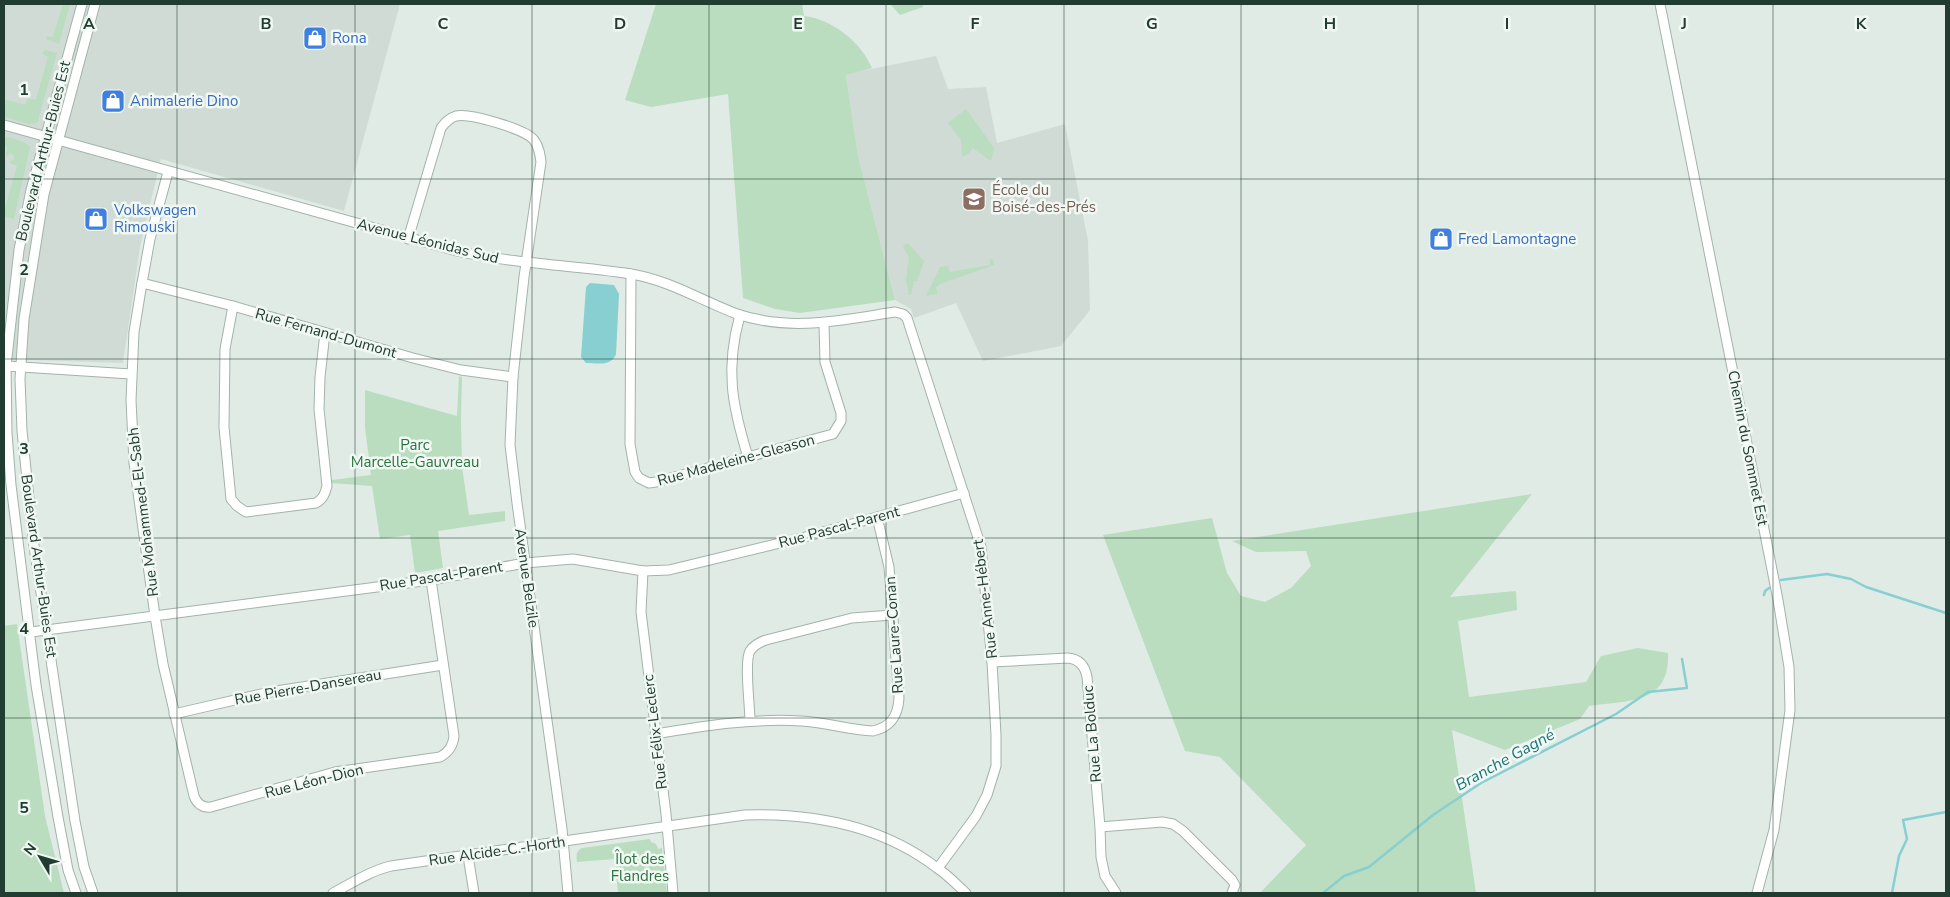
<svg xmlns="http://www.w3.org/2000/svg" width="1950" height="897" viewBox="0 0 1950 897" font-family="'Nunito Sans',sans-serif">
	<rect width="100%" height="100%" fill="#e0ebe5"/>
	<g fill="#cfdbd4">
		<polygon points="4,4 400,4 344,211 161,159 140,247 123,363 4,359"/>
		<polygon points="936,56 948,89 986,87 997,143 1065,124 1088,241 1090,310 1061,346 983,361 956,303 914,318 911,309 895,300 858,156 846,74"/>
	</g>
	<g fill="#b9ddbe">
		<polygon points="63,4 70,4 59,44 46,39 47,36 53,37"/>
		<path d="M656,4H802L804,16C832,19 861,42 872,68L846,75L858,156L895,300L800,313L775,309L743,298L728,94L651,107L625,100Z"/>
		<polygon points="890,4 922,4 923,7 900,15"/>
		<polygon points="45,50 57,53 37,123 29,124 4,117 4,99 25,105 28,98 36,100 48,57 42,54"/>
		<polygon points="966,109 994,148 991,161 973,148 968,154 962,157 961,140 948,123"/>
		<polygon points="4,136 24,142 30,147 14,219 4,216 4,212 17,166 9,162 15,159 12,153 6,156 7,146 4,145"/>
		<polygon points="908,243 924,261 917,281 914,281 911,295 909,295 906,280 909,258 903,246"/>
		<polygon points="990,259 993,259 994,265 940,284 936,287 937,294 926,296 940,267 948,266 950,272 990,265"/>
		<polygon points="459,376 462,377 461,420 462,467 469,515 505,511 505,521 438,531 443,568 415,573 410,535 380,539 372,486 332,483 332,480 371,475 365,427 365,390 457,416"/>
		<path d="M1532,494L1450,597L1516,591L1517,610L1458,621L1469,697L1586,682L1601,656L1638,648L1668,653C1670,705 1628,700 1589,706L1580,719L1505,750L1452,730L1476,893H1260L1306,845L1220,757L1185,751L1103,535L1212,518L1227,573L1241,596L1265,602L1291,588L1311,566L1306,551L1256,552L1232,541Z"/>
		<polygon points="17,624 45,816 64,893 4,893 4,626"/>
		<path d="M650,839L651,842L656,844L658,849L662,848L667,893H618L615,859L577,862C576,855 576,851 582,848Z"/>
	</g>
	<path fill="#87cfd1" d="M590,283L614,285L619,294L616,354C611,367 597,363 586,363L581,357L586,287Z"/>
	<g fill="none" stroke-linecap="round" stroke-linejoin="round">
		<g stroke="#87cfd1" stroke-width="2.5">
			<polyline points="1781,580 1827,574 1851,579 1866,587 1946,613"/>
			<polyline points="1764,595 1765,591 1769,588"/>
			<polyline points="1323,893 1344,876 1369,867 1433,815 1481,783 1616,714 1648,692 1687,688 1682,659"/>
			<polyline points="1892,893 1899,856 1907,839 1903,820 1946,812"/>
		</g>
		<g stroke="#a3b3ab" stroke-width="11">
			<g id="minor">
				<polyline points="1660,4 1778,600 1789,667 1790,710 1774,830 1757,893"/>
				<path d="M4,125L457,251C515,264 573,265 631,274C669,280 702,301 737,314C791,332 842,320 895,312L903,314L907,318L981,547L992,662L996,735V766L987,795L976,816L938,868"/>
				<path d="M168,172L150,239L142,283L134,332L131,400L134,463L155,616L163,664L194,796C197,804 203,808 211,807L335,772L440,757C449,752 453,746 454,736L431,580"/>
				<path d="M408,239L441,128C445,123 449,118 456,116C470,113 525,129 534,140C539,147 540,154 541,162L524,277L513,377L510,445L517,503L562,829L568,893"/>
				<polyline points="631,274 630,444 635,472 639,478 649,483 656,482 833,434 841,421 841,413 825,362 824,324"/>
				<polyline points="142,283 233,306 413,358 461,370 513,377"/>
				<path d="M233,306L225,349L224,427L231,499L237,506L246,512L316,503C323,499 325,494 327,486L319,409L320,377L325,333"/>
				<path d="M740,315C725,369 732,405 748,457"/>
				<polyline points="6,366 131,374"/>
				<polyline points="643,571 641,612 666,814 673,893"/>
				<polyline points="31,632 431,580 525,563 573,559 643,571 669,570 805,537 964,493"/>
				<path d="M992,662L1068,658C1079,659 1085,666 1087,677L1100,827L1101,857L1105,876L1116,893"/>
				<polyline points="174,714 270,692 443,665"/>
				<path d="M750,721C750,707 744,661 750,651C754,645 760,642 766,640L852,618L892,615"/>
				<path d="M655,734C703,726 752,718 801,721C825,722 849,730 873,731C891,727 898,716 899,698L889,567L877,517"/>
				<polyline points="1100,827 1162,822 1173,824 1183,831 1232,880 1235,885 1232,893"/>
				<polyline points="468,856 474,893"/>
				<polyline points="76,893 68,870 58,817 36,685 11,485 7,433 6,366 19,250 31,190 82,4"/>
				<polyline points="93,893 84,867 75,821 34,546 22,431 20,379 24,319 44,194 95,4"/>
				<path d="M333,893C352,883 370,871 391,866L745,815C814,813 881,825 937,868C948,875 957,885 966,893"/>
			</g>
		</g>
		<use href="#minor" stroke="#fff" stroke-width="9"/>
	</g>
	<path fill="none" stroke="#213c31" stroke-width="1" stroke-opacity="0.55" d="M177,4V893M355,4V893M532,4V893M709,4V893M886,4V893M1064,4V893M1241,4V893M1418,4V893M1595,4V893M1773,4V893M4,179H1946M4,359H1946M4,538H1946M4,718H1946"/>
	<defs>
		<g id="shop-square" transform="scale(1.25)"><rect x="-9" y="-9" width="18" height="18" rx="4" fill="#3f7fe0" stroke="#f1f8f4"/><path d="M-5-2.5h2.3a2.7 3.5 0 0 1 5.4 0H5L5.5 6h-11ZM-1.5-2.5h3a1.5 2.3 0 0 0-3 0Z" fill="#fff"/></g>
		<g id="school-square" transform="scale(1.25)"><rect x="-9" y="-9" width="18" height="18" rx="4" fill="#8d6e63" stroke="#f1f8f4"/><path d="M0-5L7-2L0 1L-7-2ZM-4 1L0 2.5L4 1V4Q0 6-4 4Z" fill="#fff"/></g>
	</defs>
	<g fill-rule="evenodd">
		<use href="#shop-square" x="315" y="38"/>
		<use href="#shop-square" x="113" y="101"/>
		<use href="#school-square" x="974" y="199"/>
		<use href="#shop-square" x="96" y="219"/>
		<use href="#shop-square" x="1441" y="239"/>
	</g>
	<g text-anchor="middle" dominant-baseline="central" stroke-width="5" stroke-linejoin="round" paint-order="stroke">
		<g font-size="15" fill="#366cbe" stroke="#f1f8f4" text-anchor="start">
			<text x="332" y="38">Rona</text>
			<text x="130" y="101">Animalerie Dino</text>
			<text x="114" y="210">Volkswagen<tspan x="114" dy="17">Rimouski</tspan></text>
			<text x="1458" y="239">Fred Lamontagne</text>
		</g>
		<g font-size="15" fill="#213c31" stroke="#f1f8f4">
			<text transform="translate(43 151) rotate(-76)">Boulevard Arthur-Buies Est</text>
			<text transform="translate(428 241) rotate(14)">Avenue Léonidas Sud</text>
			<text transform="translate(326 333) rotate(16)">Rue Fernand-Dumont</text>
			<text transform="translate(1748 448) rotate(79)">Chemin du Sommet Est</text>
			<text transform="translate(736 460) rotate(-15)">Rue Madeleine-Gleason</text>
			<text transform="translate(143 512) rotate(-97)">Rue Mohammed-El-Sabh</text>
			<text transform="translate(839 527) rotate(-15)">Rue Pascal-Parent</text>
			<text transform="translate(39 566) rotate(82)">Boulevard Arthur-Buies Est</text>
			<text transform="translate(441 576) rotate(-9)">Rue Pascal-Parent</text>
			<text transform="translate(527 578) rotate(82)">Avenue Belzile</text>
			<text transform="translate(985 599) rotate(-97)">Rue Anne-Hébert</text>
			<text transform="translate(894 635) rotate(-94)">Rue Laure-Conan</text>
			<text transform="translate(308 687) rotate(-10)">Rue Pierre-Dansereau</text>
			<text transform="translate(655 732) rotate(-97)">Rue Félix-Leclerc</text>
			<text transform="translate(1092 734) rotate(-95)">Rue La Bolduc</text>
			<text transform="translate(314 781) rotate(-14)">Rue Léon-Dion</text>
			<text transform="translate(497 851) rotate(-8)">Rue Alcide-C.-Horth</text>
		</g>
		<g font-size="15" fill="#785e54" stroke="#f1f8f4" text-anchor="start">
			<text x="992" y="190">École du<tspan x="992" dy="17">Boisé-des-Prés</tspan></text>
		</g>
		<g font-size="15" fill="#2b733e" stroke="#f1f8f4">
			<text x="415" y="445">Parc<tspan x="415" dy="17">Marcelle-Gauvreau</tspan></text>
			<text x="640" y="859">Îlot des<tspan x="640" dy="17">Flandres</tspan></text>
		</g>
		<g font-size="16" font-style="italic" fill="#1a7579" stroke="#f1f8f4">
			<text transform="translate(1505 760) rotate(-29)">Branche Gagné</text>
		</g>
	</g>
	<g font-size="16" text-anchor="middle" font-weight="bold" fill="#213c31" stroke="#f1f8f4" stroke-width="5" stroke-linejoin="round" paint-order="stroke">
		<text x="89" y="29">A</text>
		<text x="266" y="29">B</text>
		<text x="443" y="29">C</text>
		<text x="620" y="29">D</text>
		<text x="798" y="29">E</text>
		<text x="975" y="29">F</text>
		<text x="1152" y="29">G</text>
		<text x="1330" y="29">H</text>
		<text x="1507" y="29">I</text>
		<text x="1684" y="29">J</text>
		<text x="1861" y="29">K</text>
		<text x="24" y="95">1</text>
		<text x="24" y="275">2</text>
		<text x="24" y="454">3</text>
		<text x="24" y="634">4</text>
		<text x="24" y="813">5</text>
	</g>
	<rect width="1950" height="897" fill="none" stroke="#213c31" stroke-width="10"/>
	<g transform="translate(40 857) rotate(308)" stroke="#f1f8f4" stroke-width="4" paint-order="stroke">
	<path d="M0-4L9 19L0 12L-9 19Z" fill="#213c31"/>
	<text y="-8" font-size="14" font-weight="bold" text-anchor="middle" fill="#213c31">N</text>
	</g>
</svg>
